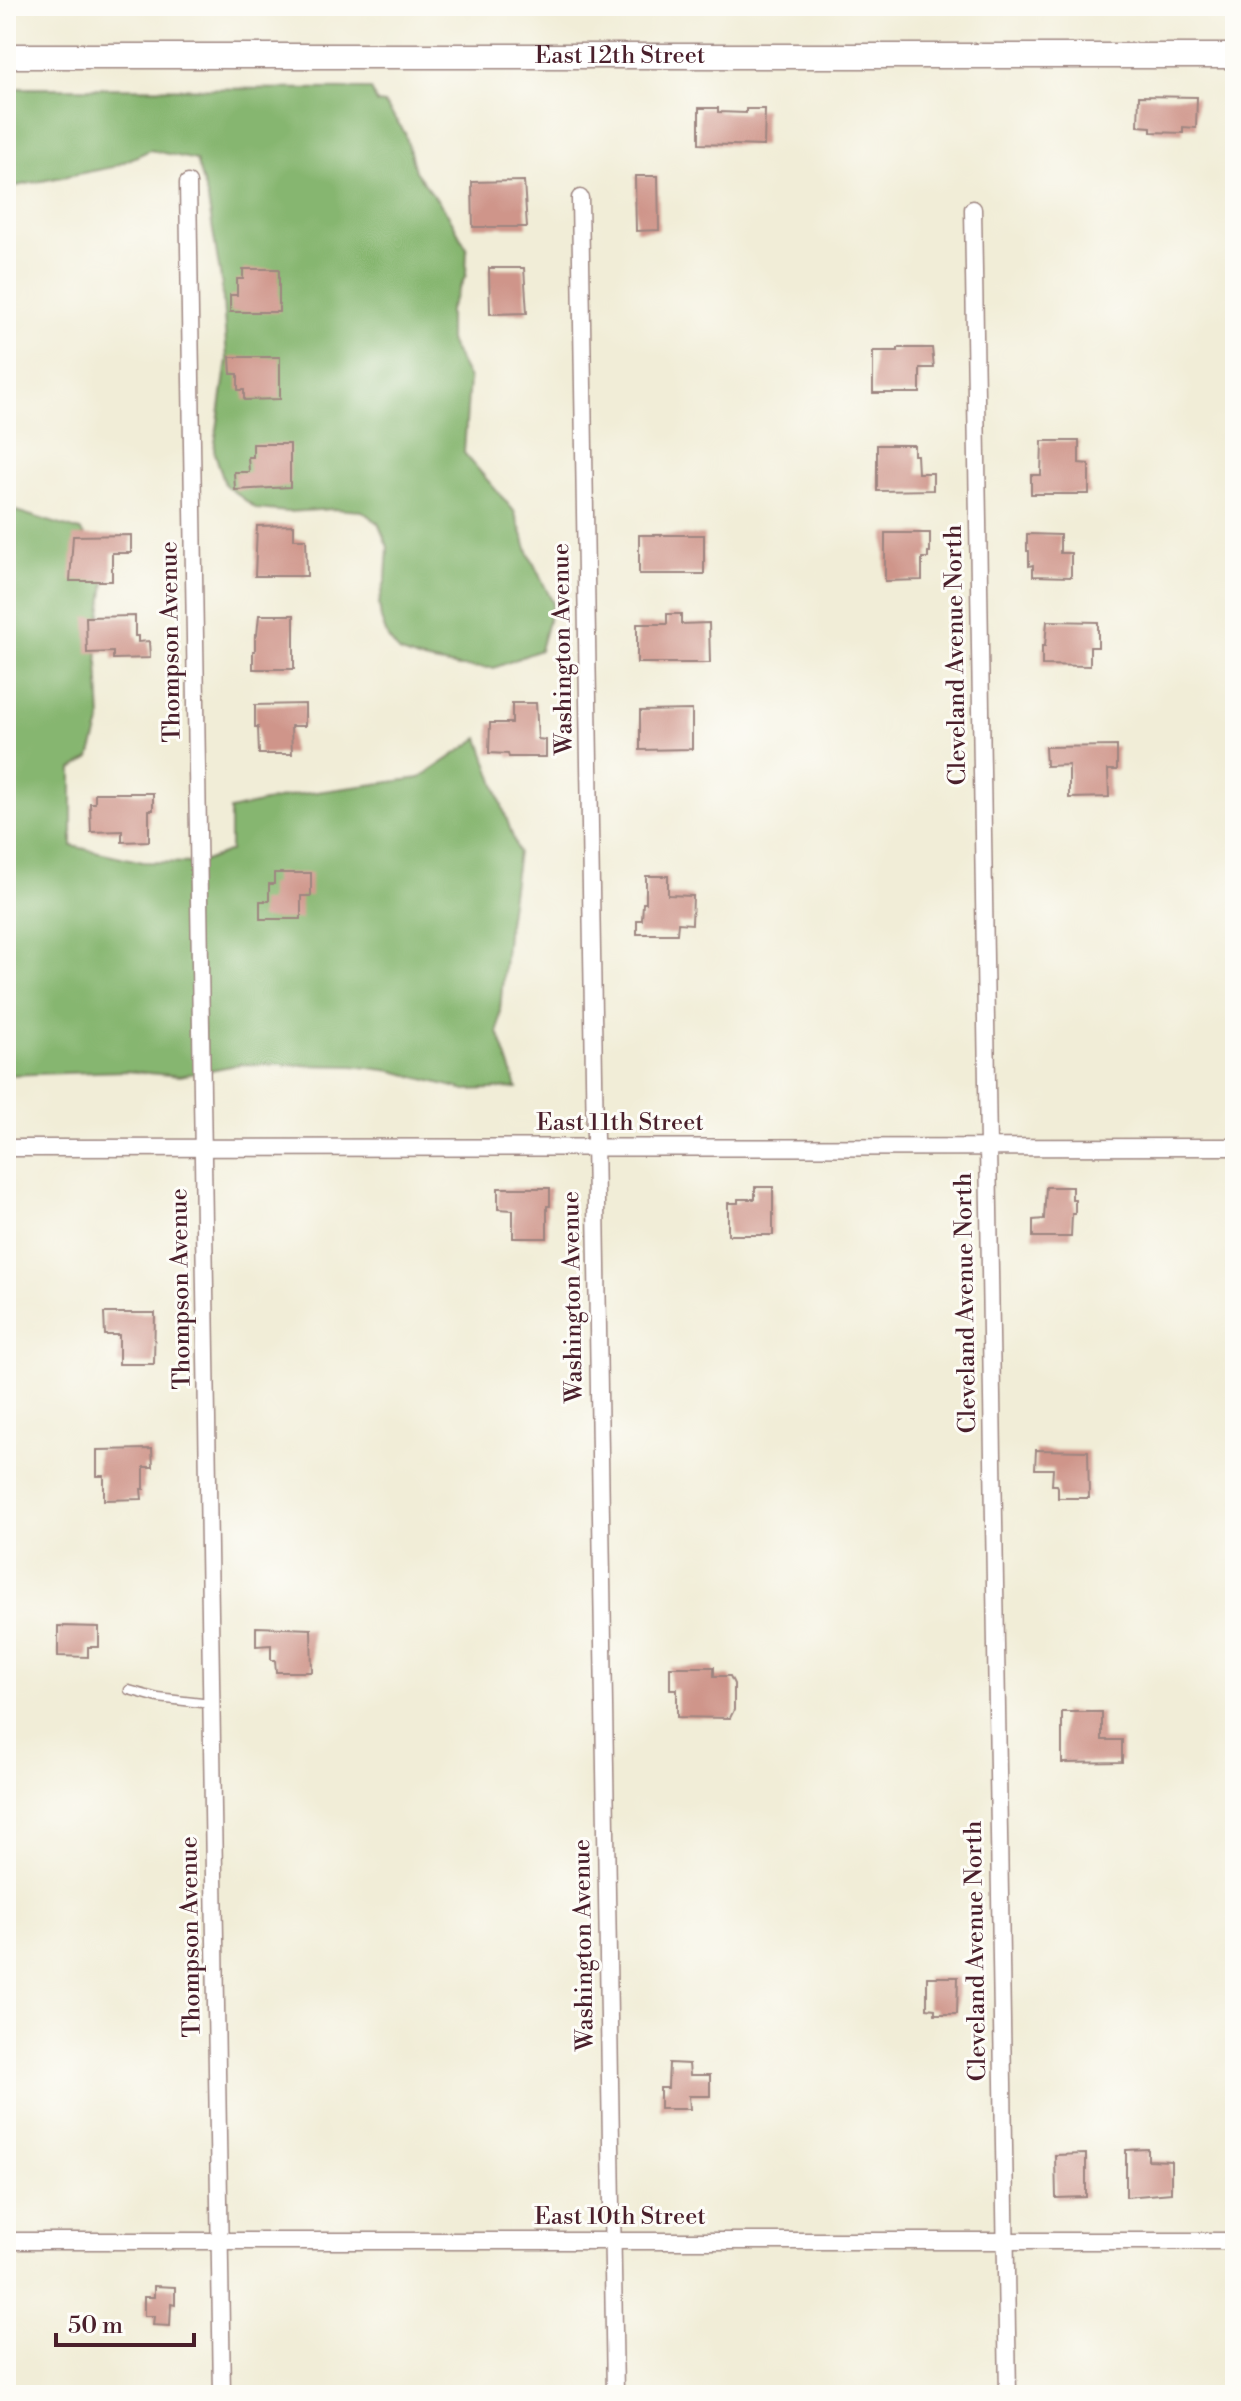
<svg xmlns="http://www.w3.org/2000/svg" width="1241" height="2401" viewBox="0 0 1241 2401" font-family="'Libre Bodoni',serif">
	<rect width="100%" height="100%" fill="#fdfcf7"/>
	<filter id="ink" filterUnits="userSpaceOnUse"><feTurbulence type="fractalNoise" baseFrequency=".0125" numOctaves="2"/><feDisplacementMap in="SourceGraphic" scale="16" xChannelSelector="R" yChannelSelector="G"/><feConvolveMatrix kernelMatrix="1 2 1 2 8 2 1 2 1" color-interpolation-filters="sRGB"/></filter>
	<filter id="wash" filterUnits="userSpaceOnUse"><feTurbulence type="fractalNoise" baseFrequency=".006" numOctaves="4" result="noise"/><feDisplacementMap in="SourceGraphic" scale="32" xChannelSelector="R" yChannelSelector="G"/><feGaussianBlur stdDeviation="1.8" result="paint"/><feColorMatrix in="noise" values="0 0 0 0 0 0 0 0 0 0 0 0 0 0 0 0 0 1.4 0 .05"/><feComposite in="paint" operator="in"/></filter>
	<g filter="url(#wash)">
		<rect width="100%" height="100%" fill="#f1edd7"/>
		<g fill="#86b670" stroke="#686a4e" stroke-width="2">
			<polygon points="6,88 371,89 377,103 385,104 405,133 415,171 448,214 467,249 466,275 449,310 449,341 469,379 464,453 514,511 529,554 553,603 540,650 494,668 459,667 418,659 399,652 388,638 381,619 379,603 386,578 388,547 378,523 362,511 333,509 288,512 257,509 225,485 214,450 227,360 222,286 208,200 196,160 150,150 113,167 6,188"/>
			<polygon points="6,508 81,531 107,567 97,644 101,720 90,758 72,769 72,846 143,862 200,863 230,851 230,810 294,795 420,778 479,738 518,852 508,923 498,1032 517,1088 465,1090 393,1071 353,1066 241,1064 180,1076 126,1071 6,1075"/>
		</g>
		<g id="blocks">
			<g fill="#cf958a">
				<polygon points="1139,96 1197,97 1196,128 1183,127 1183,133 1151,132 1151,127 1138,126"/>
				<polygon points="699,108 718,108 718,112 746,113 746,109 765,109 764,146 699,144"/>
				<polygon points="635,176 658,176 659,230 636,231"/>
				<polygon points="524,181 527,227 473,227 472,182"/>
				<polygon points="489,268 524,268 527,313 490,314"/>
				<polygon points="243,269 279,269 279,312 230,312 230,295 237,295 237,279 243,279"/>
				<polygon points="898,348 932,348 934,368 920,368 920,393 873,393 873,351 898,351"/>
				<polygon points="230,357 280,357 280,399 244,400 244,390 238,390 238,374 231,374"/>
				<polygon points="1042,441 1079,441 1079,463 1089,464 1089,494 1031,494 1031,475 1041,475"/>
				<polygon points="253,444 290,444 290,487 235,490 234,472 249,472 248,457 253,457"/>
				<polygon points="877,445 914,445 914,455 917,455 918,473 933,473 933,490 877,491"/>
				<polygon points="294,525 294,539 306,539 307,576 255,576 257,526"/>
				<polygon points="885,533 930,533 930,552 928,552 928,558 922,558 922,580 885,581"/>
				<polygon points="1027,534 1060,535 1060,553 1071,553 1071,577 1033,576 1033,565 1029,566 1029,551 1027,551"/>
				<polygon points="131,535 131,553 112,553 112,581 70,581 73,536"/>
				<rect x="639" y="535" width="65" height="39"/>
				<polygon points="667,614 681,614 681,624 709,623 710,663 637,663 637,624 667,624"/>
				<polygon points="259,615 294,615 294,669 253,669 253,651 255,651 255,634 257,635"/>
				<polygon points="135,616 135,636 138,636 138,642 149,641 150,658 113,659 113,652 87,653 86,617"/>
				<polygon points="1047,621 1098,622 1098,647 1090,647 1090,666 1042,665 1042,646 1045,646"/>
				<polygon points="512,703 536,703 538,739 546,740 546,757 509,757 508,754 489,753 490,723 512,723"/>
				<polygon points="305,704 305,726 291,726 292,754 259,754 258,727 255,727 255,705"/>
				<polygon points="692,710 692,749 640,750 640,711"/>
				<polygon points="1117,746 1117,770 1108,770 1109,797 1069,798 1069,765 1046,766 1045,747"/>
				<polygon points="95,793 153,793 153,810 149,810 149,841 122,842 122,831 91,832 90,803 95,803"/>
				<polygon points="274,873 311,873 311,896 301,896 301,919 260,919 260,901 269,901 269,884 274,884"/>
				<polygon points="646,876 668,876 668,895 693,896 692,924 678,923 677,934 637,934 637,920 642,920 643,903 646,903"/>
				<polygon points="755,1187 773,1187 773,1235 728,1235 728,1203 738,1203 738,1199 755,1199"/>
				<polygon points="1046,1187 1072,1187 1072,1199 1075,1199 1075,1214 1072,1214 1071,1237 1033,1237 1033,1220 1044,1219"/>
				<polygon points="498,1188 550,1188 550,1206 547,1206 547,1238 513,1238 513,1210 498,1209"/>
				<polygon points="104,1313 155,1313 154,1364 119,1364 119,1335 105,1335"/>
				<polygon points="152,1449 153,1467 144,1467 144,1489 141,1489 142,1499 104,1500 104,1476 97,1476 97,1450"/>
				<polygon points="1036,1450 1088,1451 1089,1498 1058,1498 1058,1487 1057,1485 1052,1485 1053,1469 1035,1469"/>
				<polygon points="58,1626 99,1627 99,1647 88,1647 88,1657 58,1656"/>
				<polygon points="256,1627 311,1629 312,1672 276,1672 275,1660 271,1660 271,1645 256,1646"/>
				<polygon points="670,1667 714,1667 714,1676 730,1676 734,1684 734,1710 730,1718 677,1717 677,1689 670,1689"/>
				<polygon points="1062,1712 1102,1712 1102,1740 1122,1740 1122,1762 1062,1763"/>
				<polygon points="927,1977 958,1977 957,2014 935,2014 935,2009 927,2008"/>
				<polygon points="669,2063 689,2064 690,2075 710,2075 710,2096 689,2096 690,2109 660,2109 660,2088 668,2088"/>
				<polygon points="1148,2149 1148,2160 1171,2161 1171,2193 1126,2197 1126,2150"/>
				<polygon points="1086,2154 1086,2197 1056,2198 1055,2155"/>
				<polygon points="154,2286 175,2287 175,2305 171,2304 170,2326 153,2325 154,2316 144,2316 144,2297 154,2297"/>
			</g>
		</g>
	</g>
	<g filter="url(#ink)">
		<use href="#blocks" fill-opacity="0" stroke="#9e8681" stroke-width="2"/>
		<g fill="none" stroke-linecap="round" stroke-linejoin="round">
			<g stroke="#9e8681" stroke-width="11">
				<polyline id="lane" points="129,1690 158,1698 211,1704"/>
			</g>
			<g stroke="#9e8681" stroke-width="19">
				<g id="street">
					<polyline points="188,183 222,2395"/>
					<polyline points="580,198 615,2395"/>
					<polyline points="973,209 1008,2395"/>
					<polyline points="6,1148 1235,1147"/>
					<polyline points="6,2241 1235,2241"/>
				</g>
			</g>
			<g stroke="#9e8681" stroke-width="27">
				<g id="secondary">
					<path id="s1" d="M6,56H1235"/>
				</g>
			</g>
			<use href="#lane" stroke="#fff" stroke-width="8"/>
			<use href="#street" stroke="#fff" stroke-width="16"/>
			<use href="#secondary" stroke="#fff" stroke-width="24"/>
		</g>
	</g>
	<g text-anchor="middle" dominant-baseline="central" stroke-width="6" stroke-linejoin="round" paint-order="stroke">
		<g font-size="24" fill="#4a1f2b" stroke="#fdfcf7">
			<text stroke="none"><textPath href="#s1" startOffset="614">East 12th Street</textPath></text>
			<text transform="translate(171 642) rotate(-91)">Thompson Avenue</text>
			<text transform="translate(563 649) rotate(-91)">Washington Avenue</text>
			<text transform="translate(956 655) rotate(-91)">Cleveland Avenue North</text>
			<text x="620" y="1123">East 11th Street</text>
			<text transform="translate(181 1289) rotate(-91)">Thompson Avenue</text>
			<text transform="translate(573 1297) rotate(-91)">Washington Avenue</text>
			<text transform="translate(966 1303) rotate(-91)">Cleveland Avenue North</text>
			<text transform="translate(191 1937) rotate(-91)">Thompson Avenue</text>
			<text transform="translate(584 1945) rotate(-91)">Washington Avenue</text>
			<text transform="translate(976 1951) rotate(-91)">Cleveland Avenue North</text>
			<text x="620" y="2217">East 10th Street</text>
		</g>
	</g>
	<rect width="1241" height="2401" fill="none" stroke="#fdfcf7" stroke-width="32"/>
	<path d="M56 2333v12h138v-12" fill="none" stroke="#4a1f2b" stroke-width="4"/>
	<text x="68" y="2333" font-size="24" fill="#4a1f2b" stroke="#fdfcf7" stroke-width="6" paint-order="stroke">50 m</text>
</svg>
